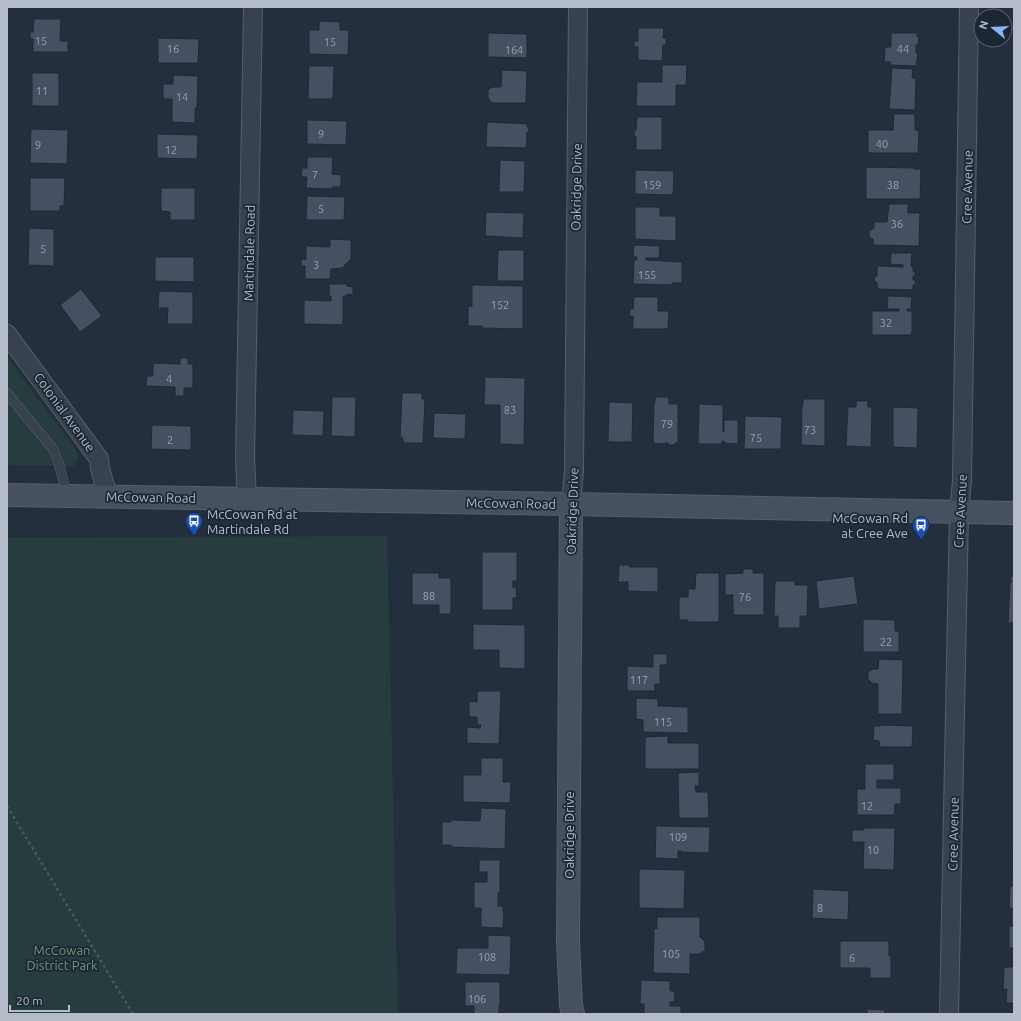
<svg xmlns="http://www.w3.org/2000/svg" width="1021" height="1021" viewBox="0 0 1021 1021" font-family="Ubuntu,sans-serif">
	<rect width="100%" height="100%" fill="#242f3e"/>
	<g fill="#263c3f">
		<polygon points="7,357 75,448 78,458 74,466 7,465"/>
		<polygon points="387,536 398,1014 7,1014 7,538"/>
	</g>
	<g fill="#455162" stroke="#1f2835">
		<polygon points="170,7 198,7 198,9 170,8"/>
		<polygon points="34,19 61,19 60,41 68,41 68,52 33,52 33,39 30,39 30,32 33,32"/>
		<polygon points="319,21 340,22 340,30 349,30 348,55 309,54 309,30 319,30"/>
		<polygon points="638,28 664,28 663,38 666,38 666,45 663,45 662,61 638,60 638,47 634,46 634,41 638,41"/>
		<polygon points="488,33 527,34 527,58 488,57"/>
		<polygon points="891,33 917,33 917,37 919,37 918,45 916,45 916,53 918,53 916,66 890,65 891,62 884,62 885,47 891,47"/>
		<polygon points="158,38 199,39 198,63 158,63"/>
		<polygon points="662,65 687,65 686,85 676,85 676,106 636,106 637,82 662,82"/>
		<polygon points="309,66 334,66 333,99 308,99"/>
		<polygon points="892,68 913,69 912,78 916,78 915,110 889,109"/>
		<polygon points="502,70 527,71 526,103 492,103 488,98 488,90 492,87 501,87"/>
		<rect x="32" y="73" width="27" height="33"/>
		<polygon points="173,75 198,76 197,108 195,108 195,123 172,122 172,99 163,99 163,84 173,84"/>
		<polygon points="894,114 915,114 915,130 919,131 918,153 868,153 868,130 893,130"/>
		<polygon points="637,117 662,117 662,150 636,150 636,136 634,136 634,130 636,130"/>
		<polygon points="307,120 347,121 346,145 307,144"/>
		<polygon points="487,122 527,124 527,127 529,127 528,133 526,133 527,136 526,148 486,147"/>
		<polygon points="31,129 68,130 67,164 30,163"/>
		<polygon points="157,134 198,135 197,159 157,158"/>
		<polygon points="307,157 333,157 332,174 341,175 341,187 332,187 332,189 306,188 307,177 301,177 302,168 307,168"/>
		<polygon points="500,160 525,161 524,192 499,192"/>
		<polygon points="866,167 914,168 914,169 921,169 920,199 866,199"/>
		<polygon points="635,170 674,171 673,195 635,194"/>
		<polygon points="30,178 65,178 64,206 60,206 60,211 30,211"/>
		<polygon points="161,188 195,188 195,220 170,220 170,212 161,211"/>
		<polygon points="307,196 345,197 344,220 306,220"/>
		<polygon points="889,204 908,204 908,213 920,213 919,246 873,245 873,239 869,237 869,231 874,228 874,222 887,222"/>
		<polygon points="635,207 660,207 660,216 676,216 676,241 635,239"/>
		<polygon points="486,212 524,213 523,238 485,236"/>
		<polygon points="29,228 54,229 54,266 28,265"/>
		<polygon points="330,239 351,240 351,259 342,268 331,269 330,279 305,279 305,266 301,266 301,260 306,259 306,246 330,247"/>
		<polygon points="634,245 660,246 659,258 646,258 646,260 682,262 682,283 672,283 672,285 633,284 634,260 637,260 637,257 633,257"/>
		<polygon points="498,250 524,250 524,281 497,281"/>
		<polygon points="891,253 912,253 911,266 913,267 913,271 915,271 915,276 913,276 913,280 916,280 915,285 913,285 913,290 877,289 877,282 874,282 875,276 877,276 877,266 903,267 903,265 890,264"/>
		<polygon points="155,257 194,257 194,282 155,281"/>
		<polygon points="329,284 347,284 347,286 353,287 353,295 347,294 347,296 343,296 343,325 304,324 304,300 331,301 331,296 329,296"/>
		<polygon points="472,285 523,286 523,329 482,328 482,326 468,326 468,306 472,306"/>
		<polygon points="81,289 102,316 80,332 60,305"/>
		<polygon points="159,291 193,292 193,324 167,324 168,308 158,308"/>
		<polygon points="888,296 912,297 911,309 907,309 907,311 912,311 912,332 911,335 872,335 872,311 899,311 899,309 887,309"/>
		<polygon points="634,297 658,297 658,311 669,311 668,329 633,329 633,316 629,316 630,309 633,309"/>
		<polygon points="180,358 188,358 188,364 193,364 193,388 184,388 184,396 175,396 175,387 146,386 147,376 153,376 153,363 180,364"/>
		<polygon points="485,377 525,378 524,445 500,444 500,405 484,405"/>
		<polygon points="402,393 422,393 422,399 425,399 423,443 403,443 403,438 400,438"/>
		<polygon points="332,397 356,397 355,437 331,436"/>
		<polygon points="655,397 669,397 669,404 678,404 678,443 675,443 675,445 668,445 668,443 657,444 653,442 654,403 655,403"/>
		<polygon points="803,399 825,399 825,446 801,445 802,406 803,405"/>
		<polygon points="856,401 868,401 868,407 872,407 871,447 846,446 848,407 856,407"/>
		<polygon points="609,402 633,403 632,442 608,442"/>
		<polygon points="699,404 723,405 723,432 724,432 724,420 738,420 738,444 724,443 724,441 722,441 722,444 698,444"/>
		<polygon points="893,407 918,408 917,448 893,447"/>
		<polygon points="293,410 324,411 323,436 292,435"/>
		<polygon points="434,413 466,414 465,439 433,438"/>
		<polygon points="745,416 782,417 781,449 744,449"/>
		<polygon points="152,425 191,426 191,450 151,449"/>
		<polygon points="482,552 517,552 517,581 513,581 513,588 516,587 517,598 513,598 513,610 482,610"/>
		<polygon points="619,565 629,565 629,567 658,567 658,592 628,591 628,582 618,582"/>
		<polygon points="743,569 753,569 753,573 764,573 764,615 733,615 733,595 725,595 725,574 743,573"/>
		<polygon points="412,573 439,573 439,578 451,578 451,614 439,614 439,605 412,605"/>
		<polygon points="696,573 719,573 719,622 688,622 688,620 679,620 679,597 688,597 688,589 695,589"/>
		<polygon points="854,576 858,604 819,609 816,581"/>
		<polygon points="1011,576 1014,576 1014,623 1008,623 1010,582 1011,583"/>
		<polygon points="775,581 795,581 795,585 808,585 807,616 800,616 800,628 778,628 778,616 774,616"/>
		<polygon points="863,619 895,620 895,631 899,631 899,652 863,652"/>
		<polygon points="473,624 525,625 525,669 499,668 499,650 473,650"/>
		<polygon points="653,654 667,654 667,665 660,665 660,684 655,684 655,691 627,691 627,666 653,667"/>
		<polygon points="879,659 903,660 902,714 878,714 878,684 872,683 868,679 868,672 873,669 878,669"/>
		<polygon points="477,691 501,691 499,744 467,743 467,727 480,728 481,725 477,725 477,717 469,717 469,701 477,702"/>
		<polygon points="636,698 658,699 658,706 688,707 688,733 643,732 643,720 636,719"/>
		<polygon points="880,725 913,726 912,747 880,747 879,741 873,740 874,726 880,726"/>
		<polygon points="668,736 668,743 699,743 699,769 645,769 645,737"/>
		<polygon points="481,758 503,758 503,782 511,782 510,803 463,802 463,775 481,775"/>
		<polygon points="865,764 894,764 894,780 877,780 877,788 901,788 901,804 895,804 894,815 857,815 857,789 865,789"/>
		<polygon points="699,772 699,786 695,786 696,792 708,792 709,818 679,818 678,773"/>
		<polygon points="481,808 506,809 505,849 451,847 451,845 442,845 442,822 451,822 451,820 480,821"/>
		<polygon points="656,826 710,827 709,853 681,852 681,851 678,851 678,859 655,858"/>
		<polygon points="864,828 895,828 894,870 863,869 864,842 852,842 852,830 864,830"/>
		<rect x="1013" y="848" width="1" height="26"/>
		<polygon points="479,860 500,860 500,893 498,893 498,906 503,906 503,912 504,912 503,928 481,927 481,908 474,908 474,882 487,882 487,872 479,872"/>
		<polygon points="639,869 685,870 684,909 639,908"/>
		<polygon points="1010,886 1014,886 1014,923 1012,923 1012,908 1009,908"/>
		<polygon points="813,889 849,891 848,920 812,918"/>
		<polygon points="657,917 700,917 700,937 705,942 705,950 700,954 690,954 690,974 653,973 654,928 657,929"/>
		<polygon points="1009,926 1014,926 1014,963 1013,948 1009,948"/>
		<polygon points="488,935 511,936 510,975 456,974 457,948 488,948"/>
		<polygon points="840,941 889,941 889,956 891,956 891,978 870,978 870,968 840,968"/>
		<polygon points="1004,967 1014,967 1014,1003 1006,1003 1007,989 1003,989"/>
		<polygon points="641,980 670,981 670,991 675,991 674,1002 670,1002 670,1006 681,1006 681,1014 644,1014 644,1004 640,1004"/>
		<polygon points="465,982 500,982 500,1006 499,1006 499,1014 474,1014 474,1006 465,1006"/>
		<polygon points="867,1009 885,1010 885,1014 867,1014"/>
	</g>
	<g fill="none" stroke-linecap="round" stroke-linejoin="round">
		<g stroke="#565f6c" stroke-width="10">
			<polyline id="lane" points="7,393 53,449 59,464 67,496"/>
		</g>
		<g stroke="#565f6c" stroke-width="20">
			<g id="street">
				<polyline points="7,334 99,459 100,469 108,496"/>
				<polyline points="247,499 245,458 253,7"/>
				<polyline points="571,504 574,470 578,7"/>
				<polyline points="949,1014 959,512 962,481 969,7"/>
			</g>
		</g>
		<g stroke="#565f6c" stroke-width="24">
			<g id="secondary">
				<polyline points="7,495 571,504 1014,513"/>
				<polyline points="571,504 568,942 571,1005 573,1014"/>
			</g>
		</g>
		<polyline stroke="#44595c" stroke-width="2.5" stroke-dasharray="3 3" stroke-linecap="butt" points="7,806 133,1014"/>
		<use href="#lane" stroke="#38414e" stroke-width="9"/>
		<use href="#street" stroke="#38414e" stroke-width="18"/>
		<use href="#secondary" stroke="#465061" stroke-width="22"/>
	</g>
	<defs>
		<g id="bus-pin" transform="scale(0.9)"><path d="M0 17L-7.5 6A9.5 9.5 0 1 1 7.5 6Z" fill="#1a4fb4" stroke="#1d2633"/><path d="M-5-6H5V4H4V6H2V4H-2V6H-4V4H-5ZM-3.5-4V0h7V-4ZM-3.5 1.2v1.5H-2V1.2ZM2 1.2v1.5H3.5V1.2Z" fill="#fff"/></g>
	</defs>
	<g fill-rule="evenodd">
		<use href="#bus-pin" x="194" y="521"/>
		<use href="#bus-pin" x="921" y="525"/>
	</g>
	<g text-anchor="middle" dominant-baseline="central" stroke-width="3.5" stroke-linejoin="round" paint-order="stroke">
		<g font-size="11" fill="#98a1af">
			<text x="41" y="41">15</text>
			<text x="330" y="42">15</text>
			<text x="173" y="49">16</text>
			<text x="903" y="49">44</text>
			<text x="514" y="50">164</text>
			<text x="42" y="91">11</text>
			<text x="182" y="97">14</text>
			<text x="321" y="134">9</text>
			<text x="882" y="144">40</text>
			<text x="38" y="145">9</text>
			<text x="171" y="150">12</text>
			<text x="315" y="175">7</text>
			<text x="652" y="185">159</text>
			<text x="893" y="185">38</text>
			<text x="321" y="209">5</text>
			<text x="897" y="224">36</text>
			<text x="43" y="249">5</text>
			<text x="316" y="265">3</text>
			<text x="647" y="275">155</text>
			<text x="500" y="305">152</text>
			<text x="886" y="323">32</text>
			<text x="169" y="379">4</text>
			<text x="510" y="410">83</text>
			<text x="667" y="424">79</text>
			<text x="810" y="430">73</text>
			<text x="756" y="438">75</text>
			<text x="170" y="440">2</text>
			<text x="429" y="596">88</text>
			<text x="745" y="597">76</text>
			<text x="886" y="642">22</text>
			<text x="639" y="680">117</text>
			<text x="663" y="722">115</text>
			<text x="867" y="806">12</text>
			<text x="678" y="837">109</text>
			<text x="873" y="850">10</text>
			<text x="820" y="908">8</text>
			<text x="671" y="954">105</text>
			<text x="487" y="957">108</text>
			<text x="852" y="958">6</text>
			<text x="477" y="999">106</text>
		</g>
		<g font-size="13" fill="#b4bcc9" stroke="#1d2633">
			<text transform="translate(576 187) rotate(-89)">Oakridge Drive</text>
			<text transform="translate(967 187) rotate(-89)">Cree Avenue</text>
			<text transform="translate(249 253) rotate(-89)">Martindale Road</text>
			<text transform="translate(65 412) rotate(54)">Colonial Avenue</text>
			<text transform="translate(151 497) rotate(1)">McCowan Road</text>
			<text transform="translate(511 503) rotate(1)">McCowan Road</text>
			<text transform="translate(572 511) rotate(-88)">Oakridge Drive</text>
			<text transform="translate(960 511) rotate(-87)">Cree Avenue</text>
			<text transform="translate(953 834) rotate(-89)">Cree Avenue</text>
			<text transform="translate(569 835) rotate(-90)">Oakridge Drive</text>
		</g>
		<g font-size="13" fill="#b4bcc9" stroke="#1d2633" text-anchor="start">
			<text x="207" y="514">McCowan Rd at<tspan x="207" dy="15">Martindale Rd</tspan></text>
			<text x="908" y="518" text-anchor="end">McCowan Rd<tspan x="908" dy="15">at Cree Ave</tspan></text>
		</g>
		<g font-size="13" fill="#6b9a76" stroke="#1d2633">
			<text x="62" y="950">McCowan<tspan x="62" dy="15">District Park</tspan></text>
		</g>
	</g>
	<rect width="1021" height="1021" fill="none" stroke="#b4bcc9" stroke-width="16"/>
	<g transform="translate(993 28) rotate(288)"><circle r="19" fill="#1d2633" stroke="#59626f"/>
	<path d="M0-3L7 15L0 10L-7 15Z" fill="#8ab4f8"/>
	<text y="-6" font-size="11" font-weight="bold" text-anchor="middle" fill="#b4bcc9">N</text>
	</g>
	<path d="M10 1005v6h59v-6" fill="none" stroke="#b4bcc9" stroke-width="2"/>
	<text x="16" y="1005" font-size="12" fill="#b4bcc9" stroke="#1d2633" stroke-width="3" paint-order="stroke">20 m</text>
</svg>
